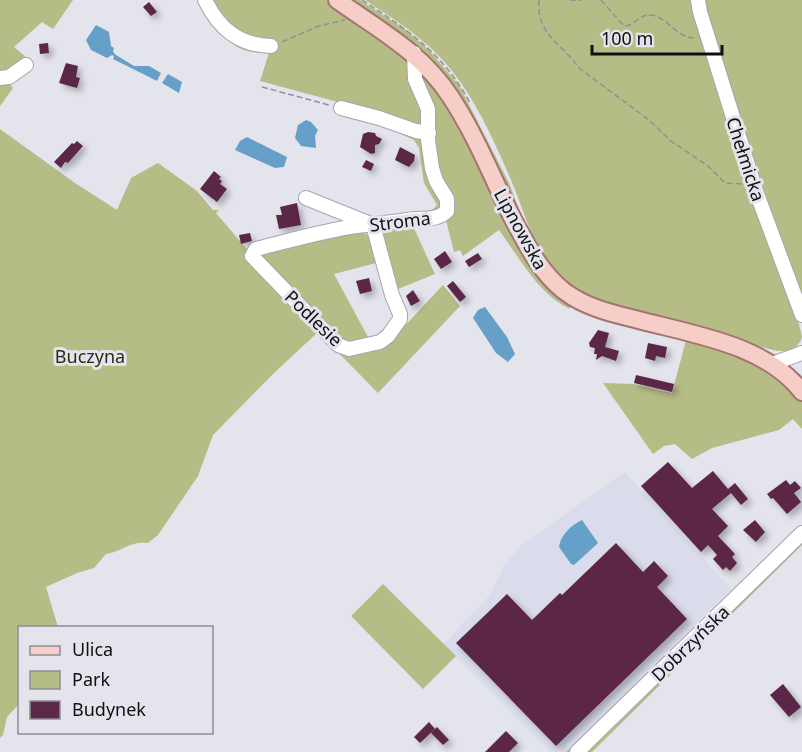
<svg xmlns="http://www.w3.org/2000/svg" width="802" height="752" viewBox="0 0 802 752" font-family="'Noto Sans',sans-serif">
	<defs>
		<filter id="shadow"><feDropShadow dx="4" dy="4" stdDeviation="3" flood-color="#0004"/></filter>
	</defs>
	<rect width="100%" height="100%" fill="#e3e4ec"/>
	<polygon fill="#dadbeb" points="625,472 731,589 566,752 550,752 444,644 490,595 504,566 520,546"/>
	<g fill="#b5bc85">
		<polygon points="0,0 73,0 53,29 42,22 14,47 25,56 27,62 0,76"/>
		<path d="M210,0H326L344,17L404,53L424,109L422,125L416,126L349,105L260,81L269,53C240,53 235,47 215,27L251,41L222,19Z"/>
		<polygon points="348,0 360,0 406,30 429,50 459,85 510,185 529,237 423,52 392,27"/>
		<path d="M365,0H802V314L797,316L802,337C793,363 761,346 742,340C711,330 678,322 646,314C621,308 595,303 573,288C535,263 528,219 511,180C497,147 481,112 461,83C436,46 402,24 365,0Z"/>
		<path d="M419,70L445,100L504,215L593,314V316L570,306V309C538,294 519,257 499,230L463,256L460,250L454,252L446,220L434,141L436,132L418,74Z"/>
		<polygon points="0,80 7,81 13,88 0,106"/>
		<polygon points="396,128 420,134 441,197 441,211 429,213 437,205 424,183 419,148 414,140 394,131"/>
		<path d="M0,129L75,183L117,210L131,178L158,163L197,191L213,210H219L216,213L250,253L360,231L368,235L376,263L334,274L369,339L400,331L443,285L460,306L378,393L318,332L273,374L213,435L198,476L158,535L148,543C129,541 124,551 106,554L94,568L77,573L46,587L58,627L20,628L19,704L7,717L3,735L0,738Z"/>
		<polygon points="412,224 435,274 393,291 380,237 383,231"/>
		<polygon points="686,340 738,355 758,363 795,392 802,402 802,429 793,419 779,430 712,448 692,459 675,444 664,446 653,454 603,383 634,384 672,393"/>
		<polygon points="802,542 802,545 729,617 727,616"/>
		<polygon points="383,584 456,656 423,689 351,616"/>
		<polygon points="725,618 726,620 592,752 588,752"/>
		<polygon points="666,654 668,656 570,752 566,752"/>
	</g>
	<g fill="#669fc7">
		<polygon points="96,25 109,32 111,46 114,48 113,52 116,55 134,66 149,66 161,73 157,81 113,59 114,56 112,55 107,58 91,50 86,40"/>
		<polygon points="168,74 182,82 179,93 162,83"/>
		<polygon points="306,120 311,122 318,130 315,136 316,148 301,146 295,138 298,125"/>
		<polygon points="247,137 287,157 284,167 275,168 235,150 240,141"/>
		<polygon points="485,307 507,337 515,354 508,362 496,353 473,318 478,310"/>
		<path d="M582,520L598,543L574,565L571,564L559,547C560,536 571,525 582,520Z"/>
	</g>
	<g fill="#5b2847" filter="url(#shadow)">
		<polygon points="149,2 157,12 151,16 143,7"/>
		<polygon points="48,43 49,53 40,54 39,44"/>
		<polygon points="66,63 78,66 76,77 80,78 77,88 59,83"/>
		<polygon points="368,132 375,133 376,136 382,139 379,144 375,145 375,153 371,154 360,147 363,134"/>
		<polygon points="77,141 83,146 68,163 65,162 61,168 54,162 72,143 74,144"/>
		<polygon points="400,147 415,155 414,161 409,167 395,160"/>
		<polygon points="366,160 374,164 371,171 362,167"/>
		<polygon points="214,171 221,177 219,179 222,181 220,184 227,189 217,202 200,189"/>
		<polygon points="297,203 301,225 279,229 276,215 282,215 280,207"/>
		<polygon points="250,233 252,241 241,244 239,235"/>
		<polygon points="445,251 452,262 441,269 434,259"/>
		<polygon points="478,253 482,259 469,267 465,261"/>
		<polygon points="369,278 372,291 360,294 356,281"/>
		<polygon points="453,281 466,297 460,302 447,286"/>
		<polygon points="413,290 420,301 411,306 406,296"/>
		<polygon points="598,330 609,333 605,347 619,351 616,361 602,356 596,360 597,354 594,354 595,348 590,347 589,343"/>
		<polygon points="648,343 667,347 665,358 656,356 655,361 645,358"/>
		<polygon points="636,375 674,384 672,392 634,383"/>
		<polygon points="668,462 692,488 713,471 728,489 735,483 748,499 741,505 731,493 712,509 728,526 718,536 735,554 732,557 737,563 730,571 726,567 723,570 713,559 717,555 708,545 701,552 641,486"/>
		<polygon points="786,480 790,485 795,481 801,488 794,493 801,502 787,514 773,498 771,499 767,494"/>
		<polygon points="755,520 765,532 756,542 743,530"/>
		<polygon points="616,543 643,572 654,561 668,576 657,587 687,619 556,746 456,643 507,594 532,620 560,593 562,595"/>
		<polygon points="783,684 801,707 789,717 770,695"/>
		<polygon points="429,722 435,729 420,743 414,737"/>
		<polygon points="437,727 449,740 443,745 431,733"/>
		<polygon points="506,731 518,743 509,752 485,752"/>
	</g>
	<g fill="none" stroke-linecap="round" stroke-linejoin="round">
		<g stroke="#a5a5ae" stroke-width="16">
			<g id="minor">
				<path d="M205,0C219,29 239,45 271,46"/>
				<polyline points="698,0 700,12 757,194 802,315"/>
				<polyline points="0,78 9,77 26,65"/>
				<polyline points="341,108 379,118 416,131 429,133"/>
				<path d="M306,198L373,225L392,295L400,314V319L388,336L380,342L349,349L338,345L252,256L256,249C289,241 322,231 356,226C373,224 390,223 407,220C421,217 436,222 447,211V199L436,181L432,168L428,140V109L415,79L414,53"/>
				<polyline points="772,364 802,353"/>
				<polyline points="577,752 802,533"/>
			</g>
		</g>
		<g stroke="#a2766f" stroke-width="20">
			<path id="major" d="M337,0C379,30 421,52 450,96C476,135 493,180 514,221C528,247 541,273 564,291C585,307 610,313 635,319C690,334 766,344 802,392"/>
		</g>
		<g stroke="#909197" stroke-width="1.5" stroke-dasharray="6 3" stroke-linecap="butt">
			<path d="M362,0C408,30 444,54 470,103"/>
			<path d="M539,0C536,35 562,43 579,68L649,120L671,141L708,166L725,183L743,184"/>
			<polyline points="570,0 582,0"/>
			<path d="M601,0L624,26C635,26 639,14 650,15C668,16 677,40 697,38"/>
			<polyline points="282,42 319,26 345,20"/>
			<polyline points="262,87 329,105"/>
		</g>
		<use href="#minor" stroke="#fff" stroke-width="14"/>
		<use href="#major" stroke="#f7cec7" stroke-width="16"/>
	</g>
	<g text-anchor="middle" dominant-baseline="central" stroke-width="6" stroke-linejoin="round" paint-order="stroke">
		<g font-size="18" fill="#101013" stroke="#e3e4ec">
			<text transform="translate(746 159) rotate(72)">Chełmicka</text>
			<text transform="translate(400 221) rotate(-7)">Stroma</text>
			<text transform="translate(521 229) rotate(61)">Lipnowska</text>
			<text transform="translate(314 318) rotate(44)">Podlesie</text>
			<text transform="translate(690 643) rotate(-44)">Dobrzyńska</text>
		</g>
		<g font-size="18" fill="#2a2d11" stroke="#e3e4ec">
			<text x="90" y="356">Buczyna</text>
		</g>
	</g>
	<rect x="18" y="626" width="195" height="108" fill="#e3e4ec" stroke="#8f8f95" stroke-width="1.5"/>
	<rect x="30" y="646" width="30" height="9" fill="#f7cec7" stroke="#8f8f95" stroke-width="1.5"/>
	<text x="72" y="656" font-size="18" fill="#101013">Ulica</text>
	<rect x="30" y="671" width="30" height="18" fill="#b5bc85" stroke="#8f8f95" stroke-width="1.5"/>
	<text x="72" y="686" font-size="18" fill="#101013">Park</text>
	<rect x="30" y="701" width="30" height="18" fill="#5b2847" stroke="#8f8f95" stroke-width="1.5"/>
	<text x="72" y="716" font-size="18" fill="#101013">Budynek</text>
	<path d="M592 45v9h130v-9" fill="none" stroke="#101013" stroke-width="3"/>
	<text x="601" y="45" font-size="18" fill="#101013" stroke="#e3e4ec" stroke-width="4.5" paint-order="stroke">100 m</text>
</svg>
